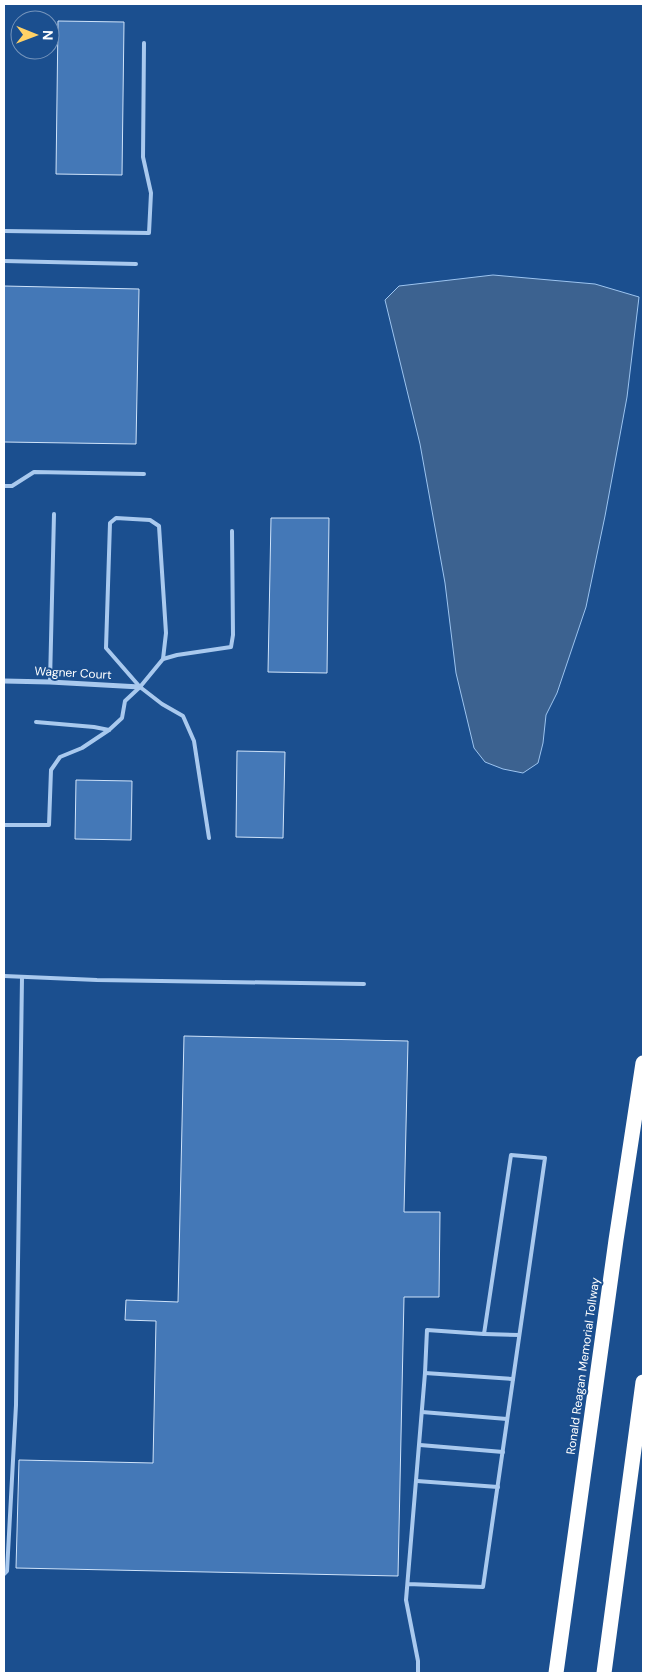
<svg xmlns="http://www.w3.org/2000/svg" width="647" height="1677" viewBox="0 0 647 1677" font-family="'DM Sans',sans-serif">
	<rect width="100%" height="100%" fill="#1b4f8f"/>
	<polygon fill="#3c6290" stroke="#9cc4f0" points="493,275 595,284 639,297 627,397 605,516 586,607 557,693 546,715 543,743 538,763 523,773 503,769 485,762 474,748 456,673 445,583 420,444 385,300 399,286"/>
	<g fill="#4478b7" stroke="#cfe3fa">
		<polygon points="58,21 124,22 122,175 56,174"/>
		<polygon points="4,286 139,289 136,444 4,442"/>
		<polygon points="271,518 329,518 327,673 268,672"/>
		<polygon points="237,751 285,752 283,838 236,837"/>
		<polygon points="76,780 132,781 131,840 75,839"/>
		<polygon points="184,1036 408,1041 404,1212 440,1212 439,1297 404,1297 398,1576 16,1568 19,1460 153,1463 156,1321 125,1320 126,1300 178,1302"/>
	</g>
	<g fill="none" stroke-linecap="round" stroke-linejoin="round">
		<g stroke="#a9c9ee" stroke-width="4">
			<polyline points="4,231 149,233 151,193 143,157 144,43"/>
			<polyline points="4,261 136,264"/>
			<polyline points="4,486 12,486 34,472 144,474"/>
			<polyline points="163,659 177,655 231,647 233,635 232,531"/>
			<polyline points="50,682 54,514"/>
			<polyline points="36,722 94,727 109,730"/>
			<polyline points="4,825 49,825 51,770 60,757 82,748 109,730 122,718 125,701 140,687 163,659 166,633 159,526 150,520 116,518 110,523 106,648 140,687 162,704 183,716 194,741 209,838"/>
			<polyline points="4,976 97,980 364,984"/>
			<polyline points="484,1334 519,1335"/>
			<polyline points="425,1373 513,1379"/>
			<polyline points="422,1412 507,1419"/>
			<polyline points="420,1445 503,1452"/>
			<polyline points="417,1481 498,1487"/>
			<polyline points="4,1574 7,1571 16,1405 22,977"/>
			<polyline points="408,1584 483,1587 545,1158 511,1155 484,1334 427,1330 425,1373 406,1600 418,1661 418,1673"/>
		</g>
		<polyline stroke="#a9c9ee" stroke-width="5" points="4,681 50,682 140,687"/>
		<g stroke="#fff" stroke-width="15">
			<polyline points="556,1673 616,1240 643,1063"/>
			<polyline points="604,1673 643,1382"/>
		</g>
	</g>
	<g text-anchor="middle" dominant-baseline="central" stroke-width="4" stroke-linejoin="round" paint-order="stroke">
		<g font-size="12" fill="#fff" stroke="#1b4f8f">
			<text transform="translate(73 673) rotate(3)">Wagner Court</text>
			<text transform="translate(583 1366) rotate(-82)">Ronald Reagan Memorial Tollway</text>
		</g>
	</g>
	<rect width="647" height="1677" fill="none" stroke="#ffffff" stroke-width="10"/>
	<g transform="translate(35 35) rotate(91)"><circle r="24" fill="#1b4f8f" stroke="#7695bc"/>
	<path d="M0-4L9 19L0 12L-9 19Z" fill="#ffd166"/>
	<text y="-8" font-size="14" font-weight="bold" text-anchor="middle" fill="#ffffff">N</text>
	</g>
</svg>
